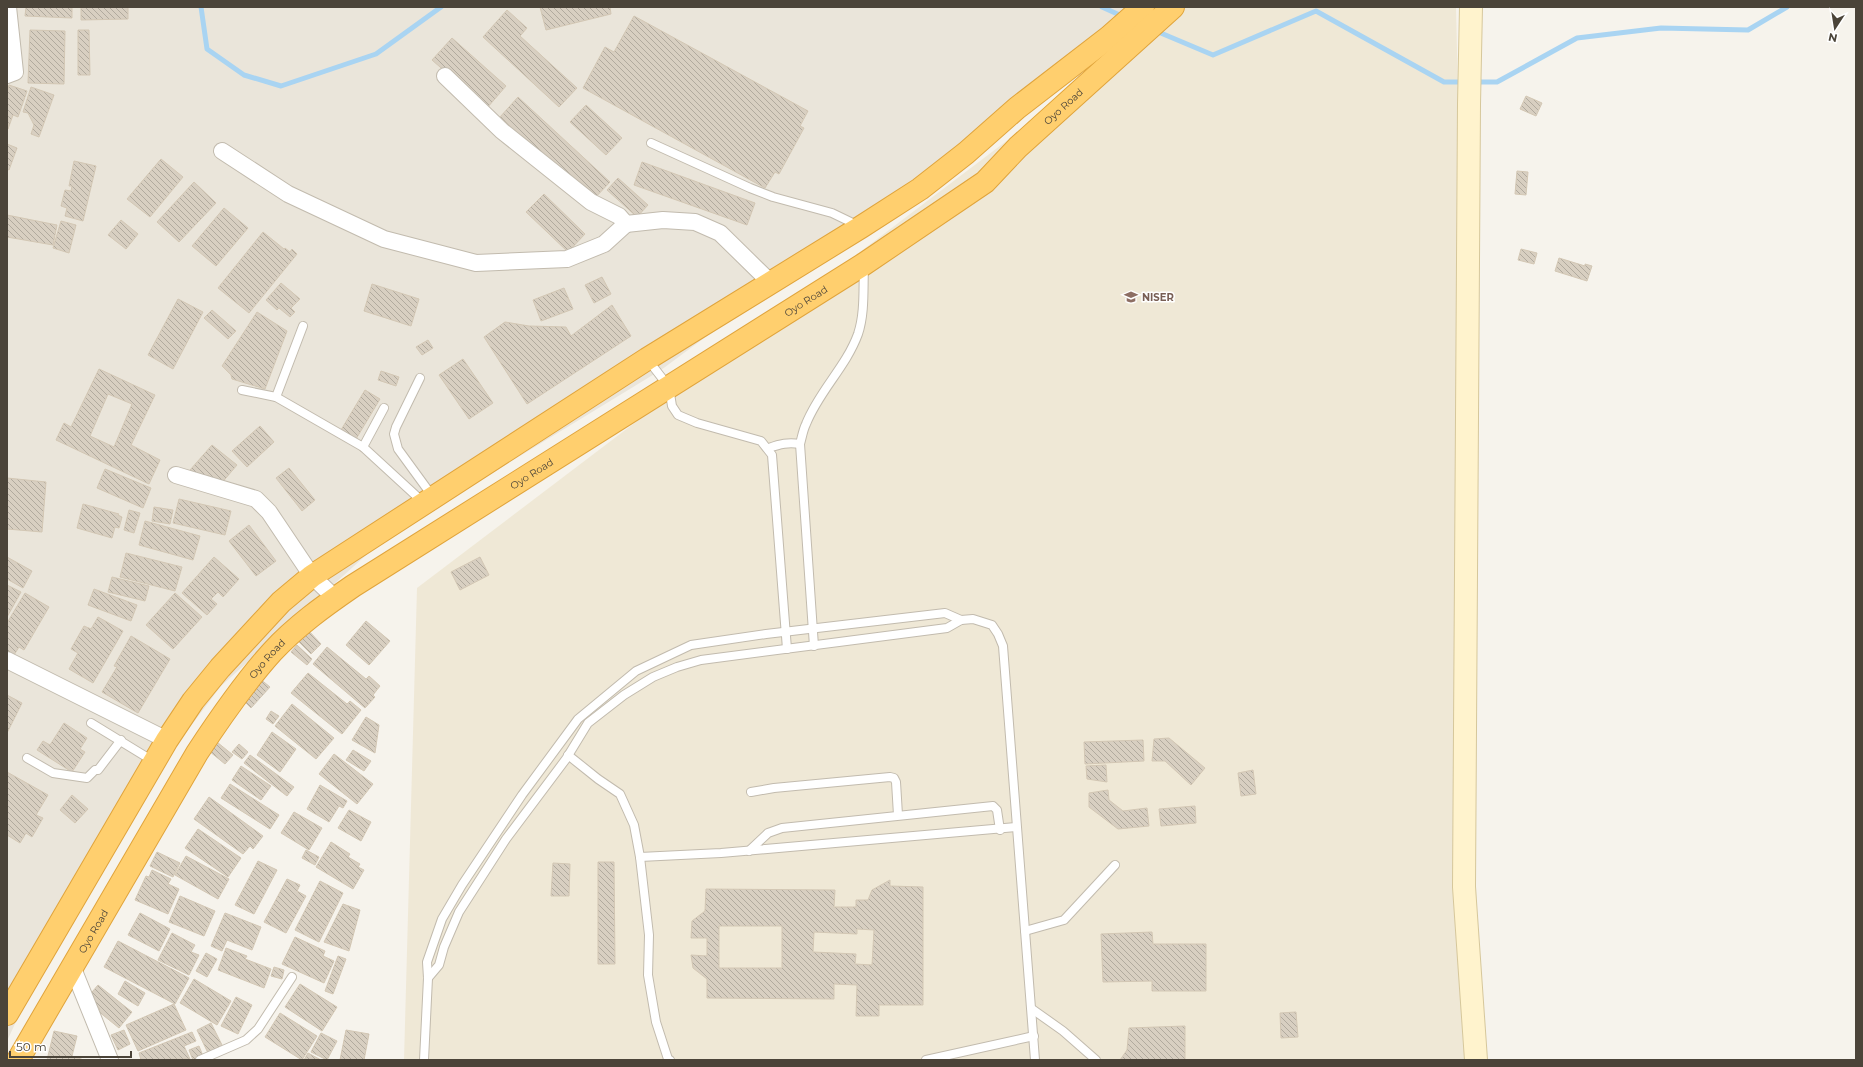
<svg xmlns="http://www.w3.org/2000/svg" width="1863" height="1067" viewBox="0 0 1863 1067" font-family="Montserrat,sans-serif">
	<defs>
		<pattern id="building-back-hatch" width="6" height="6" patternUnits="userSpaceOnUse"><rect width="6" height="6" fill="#d8cfc1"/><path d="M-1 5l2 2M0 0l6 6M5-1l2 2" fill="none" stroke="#b1aa9e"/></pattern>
	</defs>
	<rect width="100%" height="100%" fill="#f6f3ec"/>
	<polygon fill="#eae5da" points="7,7 1146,7 1132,21 661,370 384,539 221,686 94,854 7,1041"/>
	<polygon fill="#efe8d6" points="1183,7 1456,7 1480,1060 404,1060 417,588"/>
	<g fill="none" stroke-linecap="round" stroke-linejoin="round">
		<g stroke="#a9d4f2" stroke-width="5">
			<polyline points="201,7 207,49 244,75 281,86 376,54 441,7"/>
			<polyline points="1102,7 1124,17"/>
			<polyline points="1156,31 1213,55 1316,11 1444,82 1465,82"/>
			<polyline points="1475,82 1497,82 1577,38 1661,28 1748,30 1787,7"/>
		</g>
	</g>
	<g fill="url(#building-back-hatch)" stroke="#d3c7b4" fill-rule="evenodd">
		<polygon points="26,7 72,7 72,18 25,16"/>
		<polygon points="81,7 128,7 128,19 81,20"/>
		<polygon points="540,7 610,7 611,14 546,30"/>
		<polygon points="507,10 527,28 520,36 577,88 559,107 483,37"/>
		<polygon points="634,16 808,111 800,126 804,128 779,174 775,172 765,188 583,88 605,47 614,52"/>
		<polygon points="30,30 65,31 64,84 28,83"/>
		<polygon points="78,30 89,30 90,75 78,75"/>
		<polygon points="452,38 506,86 487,108 432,60"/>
		<polygon points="9,85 27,91 18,117 13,115 8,129 7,92"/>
		<polygon points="31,87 54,95 39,137 31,134 34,125 28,113 23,112"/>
		<polygon points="1526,96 1542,103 1536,116 1520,109"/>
		<polygon points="518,97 610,182 592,201 500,117"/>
		<polygon points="586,105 622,138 606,155 570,122"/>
		<polygon points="7,144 17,148 9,170 7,169"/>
		<polygon points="161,159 183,177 150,217 127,199"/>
		<polygon points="74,161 96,166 83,221 65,216 67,208 61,206 65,190 71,191 72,186 69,186"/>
		<polygon points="642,162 755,203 747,225 634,185"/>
		<polygon points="1517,171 1528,172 1526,195 1515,194"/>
		<polygon points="618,178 648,205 637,217 607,190"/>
		<polygon points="194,182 216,203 179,242 157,222"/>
		<polygon points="544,194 585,234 568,252 526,212"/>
		<polygon points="224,208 248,228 216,266 192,246"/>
		<polygon points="7,215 57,225 53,245 7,237"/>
		<polygon points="121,220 138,234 126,249 108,235"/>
		<polygon points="61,221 76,225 69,253 53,248"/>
		<polygon points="263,232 284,249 285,248 290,252 292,249 297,254 249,313 218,288"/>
		<polygon points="1521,249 1537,253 1534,264 1518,260"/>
		<polygon points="1559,258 1585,266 1585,264 1592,266 1587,281 1555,271"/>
		<polygon points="602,277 611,294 594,303 585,285"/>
		<polygon points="281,283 300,299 291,308 295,312 290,317 279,308 277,310 266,300"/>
		<polygon points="372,284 419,299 411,326 364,311"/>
		<polygon points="564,288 573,309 541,321 533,300"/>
		<polygon points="178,299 203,312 173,369 148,355"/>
		<polygon points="612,305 631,336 527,404 484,337 505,322 529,326 566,327 571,336"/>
		<polygon points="212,310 236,331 228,339 204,318"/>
		<polygon points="257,312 287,331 265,389 232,379 231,375 222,366"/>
		<polygon points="428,340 433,348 422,355 416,347"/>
		<polygon points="463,359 493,403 469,419 439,375"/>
		<path d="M99,369L155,395L131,445L160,460L149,484L56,440L64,423L71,427ZM108,394L132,404L114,447L90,436Z"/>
		<polygon points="381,371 399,377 396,386 378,380"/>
		<polygon points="365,390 380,399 356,439 341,430"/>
		<polygon points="260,426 274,442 247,467 232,451"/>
		<polygon points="212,445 237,465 220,485 208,475 204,480 190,470"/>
		<polygon points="289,468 315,500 302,511 276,478"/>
		<polygon points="105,469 151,488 143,508 97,488"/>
		<polygon points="7,478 46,482 42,532 7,529"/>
		<polygon points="179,499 231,511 225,535 173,523"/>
		<polygon points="83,504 119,514 118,515 122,517 119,528 115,527 112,538 77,528"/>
		<polygon points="154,507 173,510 170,524 152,521"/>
		<polygon points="129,510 140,513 134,533 124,530"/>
		<polygon points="145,521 200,536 193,560 139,545"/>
		<polygon points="249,525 276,561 256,576 229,541"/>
		<polygon points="126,553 182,567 175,591 120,577"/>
		<polygon points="7,557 32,571 23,588 7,579"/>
		<polygon points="214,557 239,579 223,597 218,592 211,599 217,604 207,615 182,593"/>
		<polygon points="480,557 489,575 460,590 451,572"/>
		<polygon points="112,577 149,586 145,601 108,592"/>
		<polygon points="7,585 21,592 7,617"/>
		<polygon points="94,589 137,605 131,621 88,605"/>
		<polygon points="25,593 49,607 24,650 19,647 14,655 7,651 7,623"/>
		<polygon points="175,593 202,617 173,649 146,625"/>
		<polygon points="98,617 123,631 93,683 69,669 78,653 71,649 84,626 91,629"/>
		<polygon points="366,621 390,641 369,665 346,645"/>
		<polygon points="308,630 321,644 311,654 297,640"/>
		<polygon points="131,636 170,659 138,713 102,692 117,667 114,666"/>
		<polygon points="297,645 312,659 307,665 291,652"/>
		<polygon points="327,647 366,679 369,676 380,686 373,695 375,697 365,708 313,664"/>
		<polygon points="308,673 347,704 350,701 361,710 342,734 291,693"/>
		<polygon points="259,678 270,687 251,708 243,700"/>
		<polygon points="7,695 22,703 7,733"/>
		<polygon points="292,704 334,738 316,759 275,726"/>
		<polygon points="271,711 279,716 273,724 266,719"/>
		<polygon points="366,717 379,725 375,753 352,740"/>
		<polygon points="64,723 87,738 80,749 85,752 72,772 37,750 43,741 50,745"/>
		<polygon points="272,732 296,749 280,772 257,755"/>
		<polygon points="212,738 233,755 225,764 204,747"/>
		<polygon points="1169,738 1205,768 1191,785 1165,761 1152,761 1154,739"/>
		<polygon points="1143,740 1144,761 1085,764 1084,742"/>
		<polygon points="239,744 248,752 242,759 232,752"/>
		<polygon points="353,750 371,761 364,771 346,760"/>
		<polygon points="334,754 373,784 357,804 319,774"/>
		<polygon points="250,755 294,787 287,796 244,763"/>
		<polygon points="1106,765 1107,782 1087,779 1086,766"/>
		<polygon points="241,766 271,786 261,800 232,780"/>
		<polygon points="1253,770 1256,794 1241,796 1238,773"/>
		<polygon points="7,772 48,795 36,815 43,818 32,837 26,833 20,843 7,835"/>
		<polygon points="230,784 279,815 270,829 221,798"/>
		<polygon points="320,785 347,801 343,808 339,806 329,822 307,809"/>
		<polygon points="1108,790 1109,800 1123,811 1147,808 1149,826 1118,829 1089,807 1089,793"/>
		<polygon points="72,795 88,809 75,823 60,810"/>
		<polygon points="209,797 263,836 253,849 250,846 243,854 194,819"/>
		<polygon points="1195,806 1196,823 1161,826 1159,809"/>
		<polygon points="349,810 371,822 361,841 338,828"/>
		<polygon points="294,812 322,828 309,850 281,833"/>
		<polygon points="198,829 241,858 228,877 185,848"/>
		<polygon points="331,842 350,854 348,857 360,864 358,867 364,870 353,889 316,867"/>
		<polygon points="306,850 319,857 315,865 302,858"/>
		<polygon points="157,852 180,863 173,877 150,866"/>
		<polygon points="186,856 229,879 218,899 175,875"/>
		<polygon points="258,861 277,870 254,914 235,905"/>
		<polygon points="598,862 614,862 615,964 598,964"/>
		<polygon points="553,863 570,864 569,896 551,896"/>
		<polygon points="152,870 171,879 168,884 179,889 168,914 135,900 146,876 149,877"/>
		<polygon points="287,879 300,885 297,891 306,896 286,933 264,922"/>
		<path d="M890,880V886L923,887V1005H879V1016H856L857,985L834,984V999L707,998V979L693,968L691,955L707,956V938H691L692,921L705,911L706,889L835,890L834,907H856V900H868L872,890ZM719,926H782V968H719ZM857,929L874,930L872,965L855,964L856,954L813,952L814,932L857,934Z"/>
		<polygon points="320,881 343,893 319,942 295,930"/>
		<polygon points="180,896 215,911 204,936 169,922"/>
		<polygon points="343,904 360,910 349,951 324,942"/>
		<polygon points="140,913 170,929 159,951 128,935"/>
		<polygon points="225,913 261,927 252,950 227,940 222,951 211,946"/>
		<polygon points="1152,932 1153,944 1206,944 1206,991 1152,991 1152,981 1103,982 1101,934"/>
		<polygon points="172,933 195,945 191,952 199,955 189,975 158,960"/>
		<polygon points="295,937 325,951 323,956 334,961 324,983 282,964"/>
		<polygon points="118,941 189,978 175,1004 104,967"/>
		<polygon points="226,948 247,956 245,959 271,969 264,988 218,970"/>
		<polygon points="206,953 217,959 207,977 196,971"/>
		<polygon points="338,956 346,959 333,994 325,991"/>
		<polygon points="274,967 284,970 282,979 271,976"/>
		<polygon points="194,979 231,1001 217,1025 180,1003"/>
		<polygon points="125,981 145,993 138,1006 118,994"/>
		<polygon points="300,984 337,1007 322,1031 285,1007"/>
		<polygon points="98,985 132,1012 119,1028 98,1011 100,1009 87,998"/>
		<polygon points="236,997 252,1005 238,1034 221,1026"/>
		<polygon points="174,1004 186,1030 138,1051 126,1025"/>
		<polygon points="1296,1012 1298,1037 1281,1038 1280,1013"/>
		<polygon points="280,1013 317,1036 302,1060 265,1037"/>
		<polygon points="211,1023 223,1047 208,1053 197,1030"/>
		<polygon points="1185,1026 1185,1060 1120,1060 1127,1050 1129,1028"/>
		<polygon points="124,1030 130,1044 118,1050 111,1035"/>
		<polygon points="346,1030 369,1034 364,1060 340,1060"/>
		<polygon points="54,1031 77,1036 72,1056 84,1060 47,1060"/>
		<polygon points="192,1032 196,1041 184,1046 190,1059 141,1060 139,1053"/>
		<polygon points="321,1033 337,1041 327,1060 311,1052"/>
		<polygon points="199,1046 203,1056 193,1060 189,1050"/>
		<polygon points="308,1053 321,1060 304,1060"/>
	</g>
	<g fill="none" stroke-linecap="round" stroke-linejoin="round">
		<g stroke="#c2bbae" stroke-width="10">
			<g id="lane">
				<polyline points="651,143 750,188 773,197 832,213 859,226"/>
				<polyline points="648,360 669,387 672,406 678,415 697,423 761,441 772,455 787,649"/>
				<polyline points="420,378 396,427 394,434 398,449 433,497"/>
				<polyline points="242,390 276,397 363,447 424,503"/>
				<polyline points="276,397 303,326"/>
				<polyline points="363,447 384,408"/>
				<path d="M769,448C780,444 788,442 800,444"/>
				<path d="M814,646L800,444C802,437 803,430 806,424C819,391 846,367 858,334C865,313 863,289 864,267"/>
				<polyline points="91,723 153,761"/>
				<polyline points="568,755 598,779 620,794 634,825 640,857 649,935 648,975 656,1022 668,1059 670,1060"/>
				<polyline points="27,758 53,773 87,778 95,770 98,770 121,740"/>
				<polyline points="751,792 774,788 890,777 894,778 896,782 898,815"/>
				<polyline points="749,851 768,833 782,828 993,806 997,810 1000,830"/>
				<polyline points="640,857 721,853 1016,827"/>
				<polyline points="1025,931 1064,920 1115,865"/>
				<polyline points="428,978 439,965 444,947 459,912 506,839 566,759 588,723 624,695 653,677 677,667 701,660 947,628 961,620 973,619 992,625 998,634 1003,646 1035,1060"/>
				<polyline points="1032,1009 1063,1031 1096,1060"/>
				<polyline points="200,1060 246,1040 258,1029 292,977"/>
				<polyline points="424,1060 428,978 427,962 442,919 462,885 522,795 578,719 636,671 691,645 766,634 945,613 961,620"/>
				<polyline points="926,1060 1034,1036"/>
			</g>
		</g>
		<g stroke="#c2bbae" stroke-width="18">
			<g id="street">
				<polyline points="7,75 15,72 8,7"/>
				<polyline points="445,76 502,131 591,202 619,216 626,224 663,220 695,222 720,233 770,282"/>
				<polyline points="222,151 288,194 384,239 476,263 567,259 604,244 626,224"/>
				<polyline points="176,475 256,499 269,512 312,576 335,598"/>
				<polyline points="7,660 167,740"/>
				<polyline points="72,966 110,1060"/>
			</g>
		</g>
		<g stroke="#d6c79b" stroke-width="24">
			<polyline id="secondary" points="1471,7 1469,104 1464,887 1476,1060"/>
		</g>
		<g stroke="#e0a43c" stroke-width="24">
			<g id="highway">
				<polyline points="7,1014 167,740 193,701 220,668 281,602 312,576 647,359 861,227 920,189 966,153 1017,108 1109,37 1143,7"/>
				<path id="s1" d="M18,1060L197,753C220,718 244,683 272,652C296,626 324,606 353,586L864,264L985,182L1018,147L1173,7"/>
			</g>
		</g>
		<use href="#lane" stroke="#fff" stroke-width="8"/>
		<use href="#street" stroke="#fff" stroke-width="16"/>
		<use href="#secondary" stroke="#fff3cd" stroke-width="22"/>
		<use href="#highway" stroke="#ffcf6e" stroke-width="22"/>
	</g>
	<defs>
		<g id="school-bare" transform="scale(1.08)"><path d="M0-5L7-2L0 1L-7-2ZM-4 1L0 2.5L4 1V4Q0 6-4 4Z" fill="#8d6e63" stroke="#fff" stroke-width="2.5" paint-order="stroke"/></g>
	</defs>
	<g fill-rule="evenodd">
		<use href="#school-bare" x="1131" y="297"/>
	</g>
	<g text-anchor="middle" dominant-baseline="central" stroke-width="3" stroke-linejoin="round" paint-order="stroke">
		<g font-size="10" fill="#4b4439" stroke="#fff">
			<text stroke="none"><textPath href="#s1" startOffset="1445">Oyo Road</textPath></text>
			<text stroke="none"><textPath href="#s1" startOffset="1121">Oyo Road</textPath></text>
			<text stroke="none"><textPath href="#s1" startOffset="797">Oyo Road</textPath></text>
			<text stroke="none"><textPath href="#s1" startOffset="473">Oyo Road</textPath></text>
			<text stroke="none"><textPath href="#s1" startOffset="149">Oyo Road</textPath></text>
		</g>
		<g font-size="10" font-weight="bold" fill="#785e54" stroke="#fff" text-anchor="start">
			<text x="1142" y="297">NISER</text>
		</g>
	</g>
	<rect width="1863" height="1067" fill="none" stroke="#4b4439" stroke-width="16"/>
	<g transform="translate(1835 28) rotate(192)" stroke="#ffffff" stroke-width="3" paint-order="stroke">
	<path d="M0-3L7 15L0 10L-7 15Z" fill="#4b4439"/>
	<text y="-6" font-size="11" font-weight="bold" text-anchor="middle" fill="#4b4439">N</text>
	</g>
	<path d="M10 1051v6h121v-6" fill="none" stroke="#4b4439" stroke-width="2"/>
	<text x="16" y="1051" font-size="12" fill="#4b4439" stroke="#ffffff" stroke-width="3" paint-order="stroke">50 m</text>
</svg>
